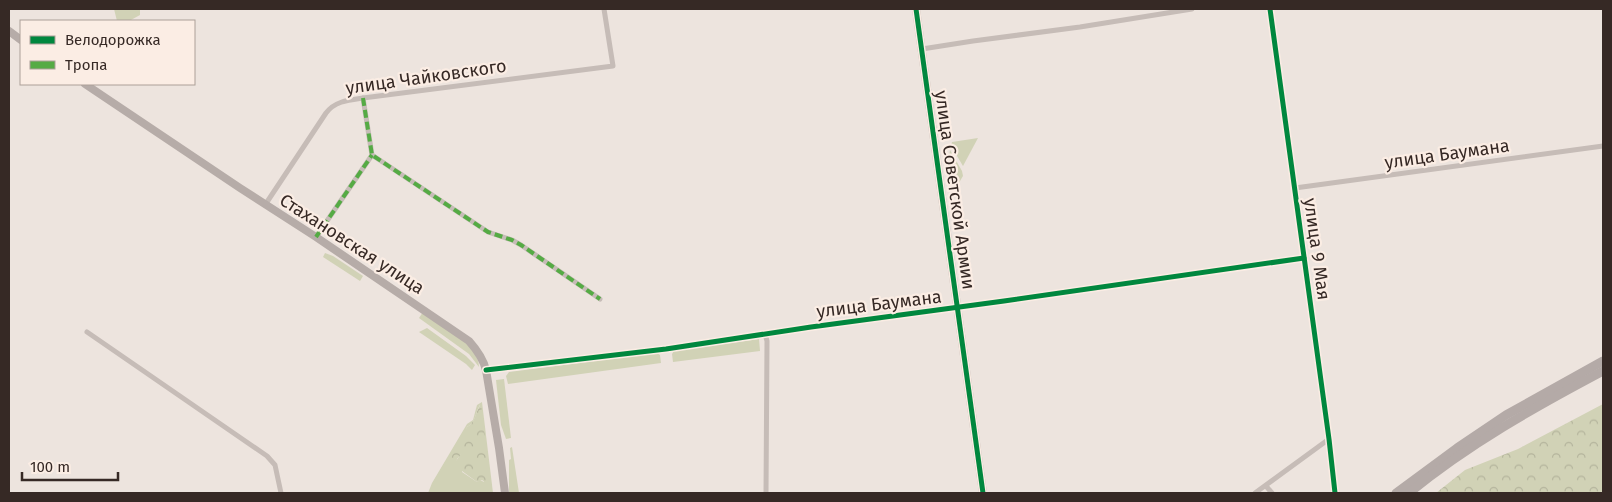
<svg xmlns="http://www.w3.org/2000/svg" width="1612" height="502" viewBox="0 0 1612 502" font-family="'Fira Sans',sans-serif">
	<defs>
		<pattern id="forest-crowns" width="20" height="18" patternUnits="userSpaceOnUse" patternTransform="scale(1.25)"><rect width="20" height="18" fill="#d1d2b6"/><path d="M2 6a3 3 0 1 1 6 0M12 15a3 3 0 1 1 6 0" fill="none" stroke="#b4b49c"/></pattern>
	</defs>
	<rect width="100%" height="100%" fill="#ede4de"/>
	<g fill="#d1d2b6" fill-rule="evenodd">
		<polygon points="114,9 140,9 140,15 129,21 117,21"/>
		<polygon points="978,138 963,166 951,146 952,142"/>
		<polygon points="950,150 962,171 963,176 954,191 949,157"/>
		<polygon points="325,253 333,256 363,276 360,281 323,257"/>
		<path d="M423,312C439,323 480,345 479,367L469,354L419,318Z"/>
		<polygon points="427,328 466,356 475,365 472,370 466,364 419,332"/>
		<polygon points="759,339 760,351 673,362 672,354 674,351"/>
		<polygon points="657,353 660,355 661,363 508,384 506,376 509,372"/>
		<polygon points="504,379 511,438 506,439 501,425 496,380"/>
		<path d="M482,402L493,493H428L432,483L467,424L473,420L477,405ZM480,405L484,482L480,480L477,482L462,472V452L456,461L467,427C476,422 475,413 480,405Z"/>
		<polygon points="512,447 519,493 509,493 509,460 511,459 510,448"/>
	</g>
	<g fill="url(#forest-crowns)">
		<path d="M481,404L491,487L482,480L477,482L462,471L460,466L462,453L457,459L455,465L450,463L449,460L467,427C476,422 475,412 481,404Z"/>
		<polygon points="1603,404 1603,493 1436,493 1465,470 1518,449"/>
	</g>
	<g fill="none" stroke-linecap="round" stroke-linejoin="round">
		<g stroke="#c6bcb7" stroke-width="5">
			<polyline points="1270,9 1329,439 1335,493"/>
			<polyline points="922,49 973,41 1080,27 1192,9"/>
			<polyline points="363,98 372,155 488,232 512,240 521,245 600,299"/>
			<polyline points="1295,188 1603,146"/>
			<path d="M265,205L326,113C335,101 349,100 363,98L613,66L604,9"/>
			<polyline points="316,237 372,155"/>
			<polyline points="87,332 267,456 275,465 281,493"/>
			<polyline points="765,334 767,341 766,493"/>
			<polyline points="486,370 666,349 811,327 1004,301 1304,258"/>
			<polyline points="1266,486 1272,493"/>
			<polyline points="1255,493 1329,439"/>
		</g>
		<g stroke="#b6aca8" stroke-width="8">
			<polyline points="916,9 983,493"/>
			<polyline points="9,31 21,40"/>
			<path d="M85,84L240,188L316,237L469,341C477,350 483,358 486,370L499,448L505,493"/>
		</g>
		<g stroke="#b4aaa7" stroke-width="9">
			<polyline points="1396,493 1457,448 1506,415 1603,361"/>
			<path d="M1409,493C1469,444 1535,407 1603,371"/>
		</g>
		<g stroke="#55ab44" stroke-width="4" stroke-dasharray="8 4" stroke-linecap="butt">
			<polyline points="363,98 372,155 488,232 512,240 521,245 600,299"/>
			<polyline points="316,237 372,155"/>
		</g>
		<g stroke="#fbede4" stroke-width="8">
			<g id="cycleway">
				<polyline points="916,9 983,493"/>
				<polyline points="1270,9 1329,439 1335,493"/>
				<polyline points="486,370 666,349 811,327 1004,301 1304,258"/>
			</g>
		</g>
		<use href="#cycleway" stroke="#00873e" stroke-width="5"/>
	</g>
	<g text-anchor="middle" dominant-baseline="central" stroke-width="4.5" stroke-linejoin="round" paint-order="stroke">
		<g font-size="18" fill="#362925" stroke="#fbede4">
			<text transform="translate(426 77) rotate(-8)">улица Чайковского</text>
			<text transform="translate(1447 154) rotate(-8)">улица Баумана</text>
			<text transform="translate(955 190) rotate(82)">улица Советской Армии</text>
			<text transform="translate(352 244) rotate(33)">Стахановская улица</text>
			<text transform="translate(1317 249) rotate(82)">улица 9 Мая</text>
			<text transform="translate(879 304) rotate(-7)">улица Баумана</text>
		</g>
	</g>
	<rect width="1612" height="502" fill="none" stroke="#362925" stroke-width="20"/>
	<rect x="20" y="20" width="175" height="65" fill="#fbede4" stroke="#ac9f98"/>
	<rect x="30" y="36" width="25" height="8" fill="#00873e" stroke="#ac9f98"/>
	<text x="65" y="45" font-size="15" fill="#362925">Велодорожка</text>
	<rect x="30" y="61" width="25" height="8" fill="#55ab44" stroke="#ac9f98"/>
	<text x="65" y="70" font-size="15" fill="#362925">Тропа</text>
	<path d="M22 472v8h96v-8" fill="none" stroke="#362925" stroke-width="2.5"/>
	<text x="30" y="472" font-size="15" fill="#362925" stroke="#fbede4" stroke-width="4" paint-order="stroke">100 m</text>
</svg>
